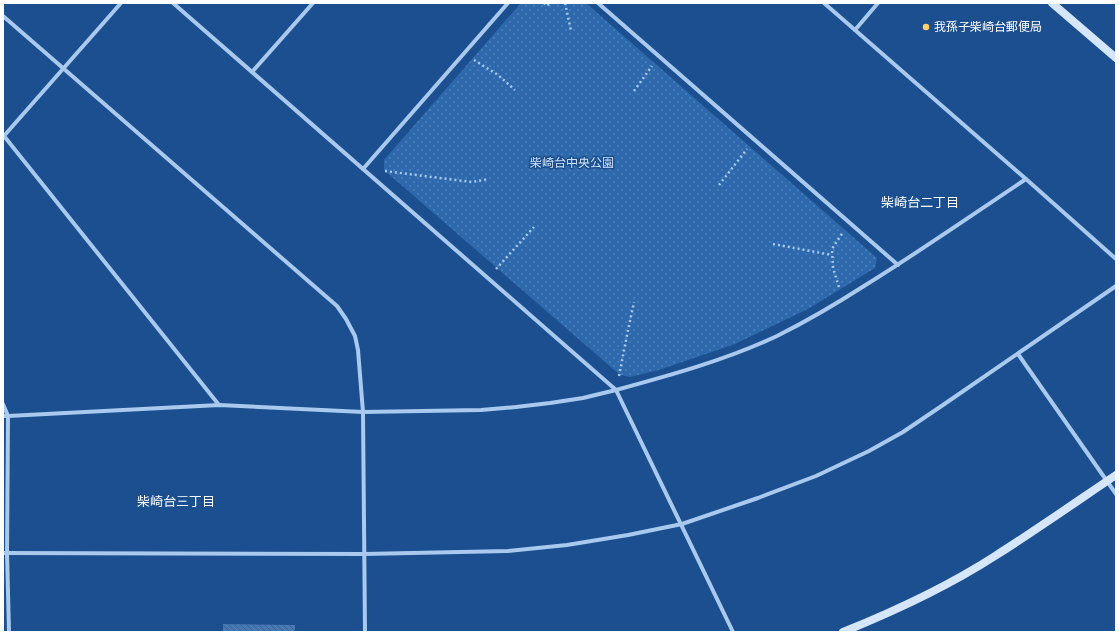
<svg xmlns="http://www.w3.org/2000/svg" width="1119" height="635" viewBox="0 0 1119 635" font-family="'Source Sans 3','Noto Sans JP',sans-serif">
	<defs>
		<pattern id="grass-dots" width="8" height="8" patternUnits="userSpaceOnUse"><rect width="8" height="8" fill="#2e69ad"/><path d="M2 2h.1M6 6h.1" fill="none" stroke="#4d80b9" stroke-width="1.8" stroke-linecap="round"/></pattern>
		<pattern id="building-back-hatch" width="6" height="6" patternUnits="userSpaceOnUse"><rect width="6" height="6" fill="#4478b7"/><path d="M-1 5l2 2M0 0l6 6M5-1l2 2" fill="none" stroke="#486282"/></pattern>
	</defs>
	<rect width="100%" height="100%" fill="#1b4f8f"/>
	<polygon fill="url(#grass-dots)" points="521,3 586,3 877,258 875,268 808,309 735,344 659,370 630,377 620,375 384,170 384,160"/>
	<polygon fill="url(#building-back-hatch)" points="223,624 295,625 295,632 223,632"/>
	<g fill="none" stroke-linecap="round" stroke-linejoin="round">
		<g stroke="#a9c9ee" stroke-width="2.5" stroke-dasharray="2 3" stroke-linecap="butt">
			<polyline points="544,3 547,6 550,3"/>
			<polyline points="565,3 571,31"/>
			<polyline points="474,60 498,75 515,90"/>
			<polyline points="634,91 652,66"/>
			<polyline points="385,171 472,182 489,179"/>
			<polyline points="719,185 747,149"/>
			<polyline points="773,244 832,255"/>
			<polyline points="496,269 534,227"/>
			<polyline points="839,287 833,268 832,249 843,232"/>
			<polyline points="619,376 627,335 634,302"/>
		</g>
		<g stroke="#a9c9ee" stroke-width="4">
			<polyline points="598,3 898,265"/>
			<polyline points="824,3 1026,179 1116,259"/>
			<polyline points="3,16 337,306 346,319 355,336 358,350 363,412 365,632"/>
			<polyline points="855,30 878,3"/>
			<polyline points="252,72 313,3"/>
			<polyline points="4,136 219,405"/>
			<polyline points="3,137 121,3"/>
			<polyline points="363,169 508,3"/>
			<polyline points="1018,354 1116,494"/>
			<polyline points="3,404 8,416 3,416"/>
			<polyline points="3,553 364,554 508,551 567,545 628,535 682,524 758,498 816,476 869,451 903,432 943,405 1116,286"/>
			<polyline points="9,632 7,553 8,416 219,405 363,412 481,410 516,407 550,403 583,398 616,390 173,3"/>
			<path d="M733,632L616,390C671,375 726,360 777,336C807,321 836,304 864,286C919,252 972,215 1026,179"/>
		</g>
		<g stroke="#d6e6fa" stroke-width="8">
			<polyline points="1052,3 1116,58"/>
			<path d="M843,632C895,611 947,587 995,556C1036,530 1076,502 1116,475"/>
		</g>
	</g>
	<circle fill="#ffd166" stroke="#1b4f8f" stroke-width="1.5" cx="926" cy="27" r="4"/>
	<g text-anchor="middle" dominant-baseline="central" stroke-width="3" stroke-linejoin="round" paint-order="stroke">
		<g font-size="12" fill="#fff" stroke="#1b4f8f" text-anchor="start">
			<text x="934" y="27">我孫子柴崎台郵便局</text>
		</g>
		<g font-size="12" fill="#cfe3fa" stroke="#1b4f8f">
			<text x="572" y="163">柴崎台中央公園</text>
		</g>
		<g font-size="13" fill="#fff" stroke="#1b4f8f">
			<text x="920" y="203">柴崎台二丁目</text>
			<text x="176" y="502">柴崎台三丁目</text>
		</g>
	</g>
	<rect width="1119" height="635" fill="none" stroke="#ffffff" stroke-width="8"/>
</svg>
